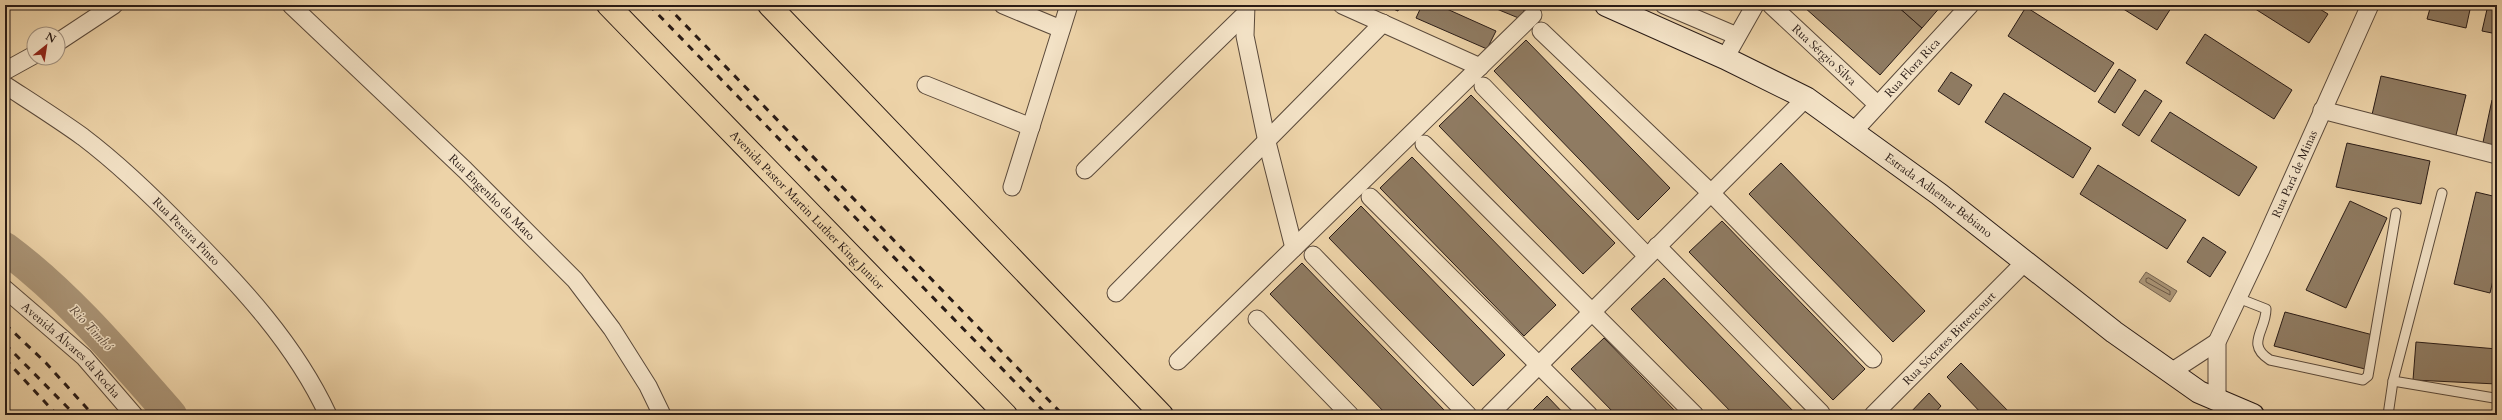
<svg xmlns="http://www.w3.org/2000/svg" width="2502" height="420" viewBox="0 0 2502 420" font-family="Cardo,serif">
	<rect width="100%" height="100%" fill="#edd3a8"/>
	<filter id="stains"><feTurbulence type="fractalNoise" baseFrequency=".005" numOctaves="4"/><feColorMatrix values="0 0 0 0 .2 0 0 0 0 .09 0 0 0 0 .02 0 0 0 .5 -.17"/></filter>
	<radialGradient id="worn" r=".72"><stop offset=".6" stop-color="#630" stop-opacity="0"/><stop offset="1" stop-color="#630" stop-opacity=".3"/></radialGradient>
	<polygon fill="#aa9476" stroke="#766450" points="2146,272 2177,291 2170,302 2139,282"/>
	<g fill="none" stroke-linecap="round" stroke-linejoin="round">
		<polygon stroke="#6a5846" stroke-width="1" points="2149,278 2170,291 2170,295 2146,282 2146,279"/>
		<path stroke="#aa9476" stroke-width="32" d="M5,248C67,294 120,357 171,415"/>
	</g>
	<g fill="#8f7b62" stroke="#291b16">
		<polygon points="1384,5 1400,5 1398,11"/>
		<polygon points="1422,5 1438,5 1496,31 1487,49 1416,18"/>
		<polygon points="1487,5 1526,5 1521,19"/>
		<polygon points="1806,5 1896,5 1922,28 1880,75 1804,7"/>
		<polygon points="1896,5 1942,5 1922,28"/>
		<polygon points="2117,5 2173,5 2157,30"/>
		<polygon points="2249,5 2313,5 2328,14 2309,43"/>
		<polygon points="2431,5 2471,5 2466,28 2427,19"/>
		<polygon points="2488,5 2497,5 2497,34 2482,31"/>
		<polygon points="2026,7 2114,63 2095,92 2008,36"/>
		<polygon points="2205,34 2292,90 2274,119 2186,63"/>
		<polygon points="1526,40 1670,188 1638,220 1494,71"/>
		<polygon points="2119,69 2136,80 2115,113 2098,102"/>
		<polygon points="1951,72 1972,85 1959,105 1938,91"/>
		<polygon points="2381,76 2466,95 2455,139 2371,119"/>
		<polygon points="2145,90 2162,101 2139,136 2122,125"/>
		<polygon points="2004,93 2091,148 2073,178 1985,122"/>
		<polygon points="1471,95 1615,243 1583,274 1439,126"/>
		<polygon points="2492,100 2497,101 2497,150 2482,147"/>
		<polygon points="2170,112 2257,167 2239,196 2151,141"/>
		<polygon points="2347,143 2430,161 2421,204 2336,187"/>
		<polygon points="1412,157 1556,305 1524,336 1380,188"/>
		<polygon points="1781,163 1925,311 1893,342 1749,194"/>
		<polygon points="2098,165 2186,220 2167,249 2080,194"/>
		<polygon points="2476,192 2497,197 2497,263 2490,293 2454,284"/>
		<polygon points="2350,201 2387,218 2346,308 2306,290"/>
		<polygon points="1361,206 1505,355 1473,386 1329,238"/>
		<polygon points="1722,221 1865,369 1833,400 1689,252"/>
		<polygon points="2203,237 2226,252 2210,277 2187,262"/>
		<polygon points="1302,263 1446,412 1443,415 1387,415 1270,294"/>
		<polygon points="1664,278 1797,415 1734,415 1631,309"/>
		<polygon points="2285,312 2373,335 2365,369 2274,346"/>
		<polygon points="1604,338 1679,415 1616,415 1571,369"/>
		<polygon points="2416,342 2497,349 2497,384 2413,380"/>
		<polygon points="1961,363 2012,415 1983,415 1947,377"/>
		<polygon points="1929,393 1941,406 1933,415 1908,415"/>
		<polygon points="1547,396 1565,415 1528,415"/>
	</g>
	<g fill="none" stroke-linecap="round" stroke-linejoin="round">
		<g stroke="#5a493a" stroke-width="11">
			<g id="service">
				<path d="M2238,298L2266,309C2266,331 2245,344 2270,360L2363,380L2368,376L2396,213"/>
				<polyline points="2393,381 2494,398"/>
				<polyline points="2388,415 2393,381 2442,193"/>
			</g>
		</g>
		<g stroke="#5a493a" stroke-width="19">
			<g id="minor">
				<path id="s1" d="M291,5L465,170L575,280L612,329L648,386L662,415"/>
				<polyline points="1003,5 1061,29"/>
				<polyline points="1246,5 1245,36 1267,142 1294,248"/>
				<polyline points="1342,5 1480,67"/>
				<polyline points="1664,5 1737,36"/>
				<path id="s2" d="M1771,5L1878,105"/>
				<polyline points="1541,31 1710,192 1873,359"/>
				<polyline points="58,42 114,5"/>
				<polyline points="1725,58 1755,5"/>
				<polyline points="5,71 34,55"/>
				<path id="s3" d="M5,85C31,102 58,119 83,137C120,165 154,198 186,231C241,286 295,344 328,415"/>
				<polyline points="926,85 1031,127"/>
				<polyline points="1483,86 1647,256"/>
				<polyline points="2322,110 2497,155"/>
				<path id="s4" d="M1854,131L1970,5"/>
				<polyline points="1424,144 1695,415"/>
				<polyline points="1085,170 1244,15"/>
				<polyline points="1012,187 1069,5"/>
				<polyline points="1370,197 1589,415"/>
				<polyline points="1657,246 1821,413"/>
				<polyline points="1313,255 1468,415"/>
				<path id="s5" d="M5,289L84,357L134,415"/>
				<polyline points="1116,293 1383,23"/>
				<polyline points="1257,319 1350,415"/>
				<polyline points="1178,361 1533,15"/>
				<polyline points="2171,372 2217,342"/>
				<path id="s6" d="M2217,399V342L2261,249L2370,5"/>
				<polyline points="1489,415 1806,98"/>
				<path id="s7" d="M1873,415L2026,261"/>
			</g>
		</g>
		<g stroke="#291b16" stroke-width="24">
			<g id="secondary">
				<path id="s8" d="M1606,5L1725,58L1806,98L1939,194L2114,332L2199,392L2253,415"/>
			</g>
		</g>
		<g stroke="#291b16" stroke-width="24">
			<g id="primary">
				<path id="s9" d="M608,5L1006,415"/>
				<polyline points="769,5 1162,415"/>
			</g>
		</g>
		<use href="#service" stroke="#f3e2c6" stroke-width="9"/>
		<use href="#minor" stroke="#f3e2c6" stroke-width="17"/>
		<use href="#secondary" stroke="#f3e2c6" stroke-width="22"/>
		<use href="#primary" stroke="#edd3a8" stroke-width="22"/>
		<g stroke="#291b16" stroke-width="3" stroke-dasharray="7 7" stroke-linecap="butt">
			<polyline points="649,5 1047,415"/>
			<polyline points="666,5 1063,415"/>
			<polyline points="5,324 46,363 93,415"/>
			<polyline points="5,344 75,415"/>
			<polyline points="5,359 57,415"/>
		</g>
	</g>
	<g text-anchor="middle" dominant-baseline="central" stroke-width="3" stroke-linejoin="round" paint-order="stroke">
		<g font-size="12" fill="#291b16" stroke="#f3e2c6">
			<text stroke="none"><textPath href="#s2" startOffset="73">Rua Sérgio Silva</textPath></text>
			<text stroke="none"><textPath href="#s4" startOffset="86">Rua Flora Rica</textPath></text>
			<text stroke="none"><textPath href="#s6" startOffset="242">Rua Pará de Minas</textPath></text>
			<text stroke="none"><textPath href="#s8" startOffset="385">Estrada Adhemar Bebiano</textPath></text>
			<text stroke="none"><textPath href="#s1" startOffset="278">Rua Engenho do Mato</textPath></text>
			<text stroke="none"><textPath href="#s9" startOffset="286">Avenida Pastor Martin Luther King Junior</textPath></text>
			<text stroke="none"><textPath href="#s3" startOffset="234">Rua Pereira Pinto</textPath></text>
			<text stroke="none"><textPath href="#s7" startOffset="108">Rua Sócrates Bittencourt</textPath></text>
			<text stroke="none"><textPath href="#s5" startOffset="90">Avenida Álvares da Rocha</textPath></text>
		</g>
		<g font-size="13" font-style="italic" fill="#5d4b3c" stroke="#f3e2c6">
			<text transform="translate(91 328) rotate(47)">Rio Timbó</text>
		</g>
	</g>
	<rect width="2502" height="420" fill="none" stroke="#edd3a8" stroke-width="20"/>
	<rect x="6" y="6" width="2490" height="408" fill="none" stroke="#291b16" stroke-width="2"/>
	<rect x="10" y="10" width="2482" height="400" fill="none" stroke="#291b16"/>
	<g transform="translate(46 46) rotate(30)"><circle r="19" fill="#f3e2c6" stroke="#a29280"/>
	<path d="M0-3L7 15L0 10L-7 15Z" fill="#8f2418"/>
	<text y="-6" font-size="11" font-weight="bold" text-anchor="middle" fill="#291b16">N</text>
	</g>
	<rect width="100%" height="100%" filter="url(#stains)"/>
	<rect width="100%" height="100%" fill="url(#worn)"/>
</svg>
